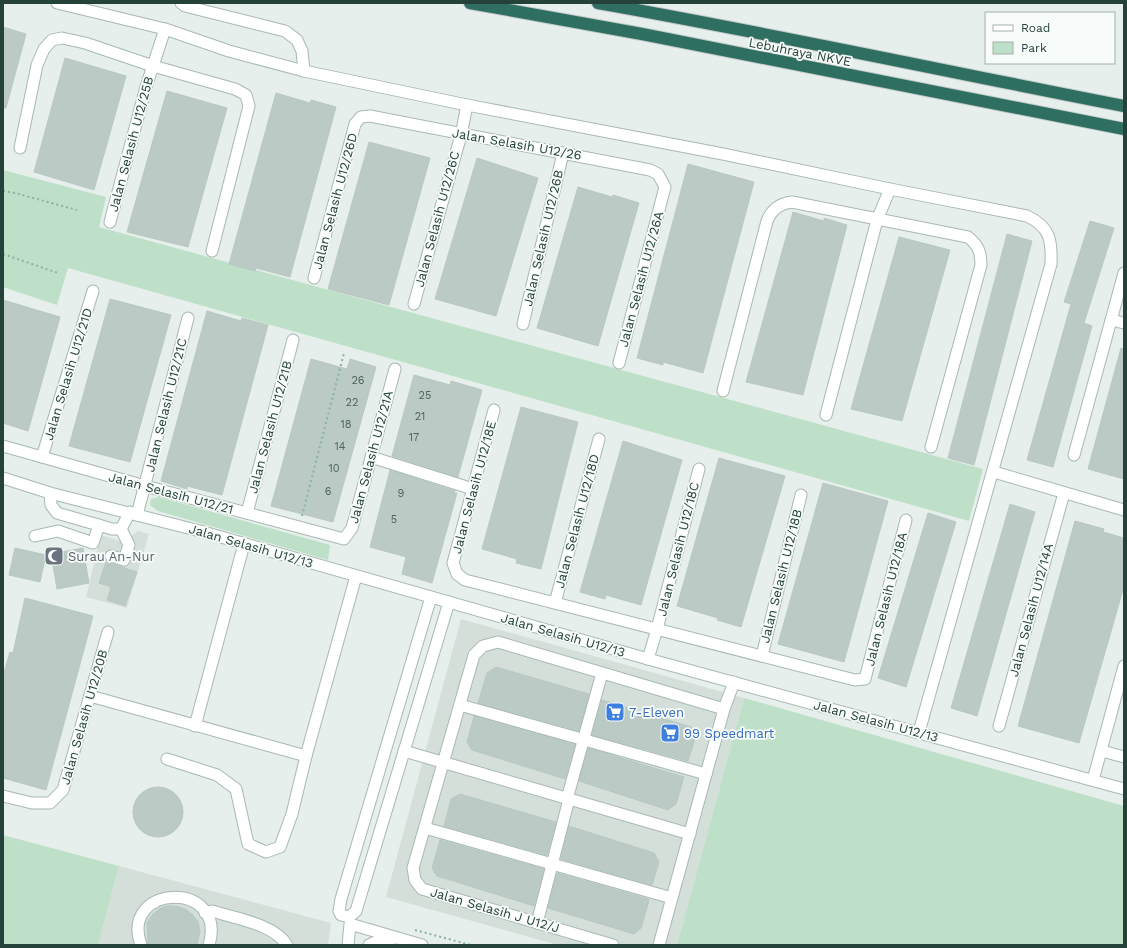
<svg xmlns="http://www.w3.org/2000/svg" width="1127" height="948" viewBox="0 0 1127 948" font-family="'Work Sans',sans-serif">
	<rect width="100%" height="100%" fill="#e6efeb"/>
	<g fill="#d4dfda">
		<polygon points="138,531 149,534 127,608 86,597 101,535 123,542"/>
		<polygon points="461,619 744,698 677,945 558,945 386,897"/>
		<polygon points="119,866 331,923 328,945 98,945"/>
	</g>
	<g fill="#bfe0c8">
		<polygon points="3,170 106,197 99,227 983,469 969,521 68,268 57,305 3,287"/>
		<polygon points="159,497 330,545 328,560 158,511 150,505 151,499"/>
		<polygon points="744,698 1124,806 1124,945 677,945"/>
		<polygon points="3,835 119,866 98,945 3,945"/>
	</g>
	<g fill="#bbcac4" stroke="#b8c9c2">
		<polygon points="3,27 26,34 6,108 3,108"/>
		<polygon points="65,58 126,76 94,190 34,172"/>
		<polygon points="167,91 227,108 188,247 127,232"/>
		<polygon points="276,93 310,103 311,100 336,107 290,277 256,268 255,271 229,264"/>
		<polygon points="369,142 430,158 389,305 328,289"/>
		<polygon points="477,158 538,178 496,316 435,299"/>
		<polygon points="688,164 754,182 703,373 663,362 663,365 637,358"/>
		<polygon points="578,187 612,197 613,195 639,203 598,346 537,328"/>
		<polygon points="793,212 824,221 824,218 847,225 803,395 746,382"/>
		<polygon points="1090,221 1114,228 1084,323 1092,326 1053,467 1027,460 1071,304 1064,302"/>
		<polygon points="1007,234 1032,241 974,465 948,458"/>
		<polygon points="899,237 950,250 902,421 851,409"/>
		<polygon points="110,299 171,315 130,462 69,446"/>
		<polygon points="3,300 60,317 28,431 3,423"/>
		<polygon points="207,311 241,321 242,318 268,325 222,495 187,486 187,489 161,481"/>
		<polygon points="1121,348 1124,349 1124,479 1088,469"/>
		<polygon points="311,359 347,369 350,359 376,367 333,522 271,506"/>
		<polygon points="414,375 450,385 451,381 482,390 458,477 392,456"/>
		<polygon points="521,407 578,422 541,569 516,563 517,559 482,549"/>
		<polygon points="623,441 682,460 641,605 606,595 605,599 580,592"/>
		<polygon points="719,458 785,476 741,627 717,620 718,618 677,606"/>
		<polygon points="390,470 455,491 454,493 457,493 432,583 402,574 406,557 370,547"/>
		<polygon points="823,483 888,501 844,662 778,644"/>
		<polygon points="1010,504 1035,512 977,716 951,708"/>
		<polygon points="928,513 956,522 906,687 878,678"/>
		<polygon points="1075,521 1104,529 1103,532 1124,538 1124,586 1079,743 1018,726"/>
		<polygon points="15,548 46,555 40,582 9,575"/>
		<polygon points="83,548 89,583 57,589 51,554"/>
		<polygon points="106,562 137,572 125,606 107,600 111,587 99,583"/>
		<polygon points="25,598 93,616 46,790 3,778 3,676 10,652 13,653"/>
		<polygon points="496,667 589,694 579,731 478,703 487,673"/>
		<polygon points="602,700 691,727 696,736 688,761 592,735"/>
		<polygon points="474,716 575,744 565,779 472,750 467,742"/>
		<polygon points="588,748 684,777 676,804 668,810 579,781"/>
		<circle cx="158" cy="812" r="25"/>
		<polygon points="460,794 556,822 547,855 444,826 451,799"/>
		<polygon points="569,826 654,853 659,862 652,885 561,859"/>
		<polygon points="440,840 544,869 534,906 437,876 432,868"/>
		<polygon points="557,873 648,899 649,901 641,928 634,934 548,908"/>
		<polygon points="167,906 176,906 185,909 192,914 198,922 200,931 197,945 148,945 147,923 152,915 159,909"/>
	</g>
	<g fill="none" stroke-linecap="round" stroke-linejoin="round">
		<g stroke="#a8b8b2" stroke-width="13">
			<g id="minor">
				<path d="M57,3L165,29L229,51L304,71L467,105L723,154L890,189L1027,216C1050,227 1052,240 1051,264L919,732"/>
				<polyline points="181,3 185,6 285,31 297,40 302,51 304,71"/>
				<polyline points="20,148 37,65 44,49 52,40 62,38 85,43 153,66 235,89 246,95 249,106 212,251"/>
				<polyline points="110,222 146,87 165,29"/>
				<polyline points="314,278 355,124 361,117 370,116 650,170 658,174 665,187 619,363"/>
				<polyline points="414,304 461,135 467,105"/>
				<polyline points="1111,320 1124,323"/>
				<polyline points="523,324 563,153"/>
				<path d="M723,391L767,221C772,209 779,204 792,202L968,237C978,245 981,252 981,265L931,447"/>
				<polyline points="494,410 453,563 457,574 465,580 855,680 865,679 906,520"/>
				<polyline points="826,415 877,220 890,189"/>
				<polyline points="3,446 145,486 344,539 352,528 395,369"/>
				<polyline points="1074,455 1124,273"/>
				<polyline points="42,457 93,291"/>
				<polyline points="371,457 473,489"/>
				<polyline points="994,472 1124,510"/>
				<polyline points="3,478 50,493 200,531 648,659 1124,789"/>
				<polyline points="50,493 51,505 57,513 112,529 121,529 130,512"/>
				<polyline points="247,513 293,340"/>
				<polyline points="137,515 188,318"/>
				<polyline points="35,536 58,531 93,543 99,525"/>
				<polyline points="111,556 124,560 129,545 121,529"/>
				<polyline points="431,597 341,899 339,911 341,915 349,917 356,911 449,602"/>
				<polyline points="555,603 599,439"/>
				<polyline points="762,656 801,495"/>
				<polyline points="648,659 657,629 699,469"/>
				<polyline points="90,696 306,756"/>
				<polyline points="460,705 706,774"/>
				<polyline points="195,726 244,544"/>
				<polyline points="999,726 1064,493"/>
				<polyline points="404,751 690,834"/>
				<polyline points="1102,751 1124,757"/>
				<polyline points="167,759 217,775 236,789 248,844 266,852 280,847 292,814 306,756 356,576"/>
				<polyline points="1093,780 1124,666"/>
				<polyline points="3,796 32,803 50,803 63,790 108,632"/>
				<polyline points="567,799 602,673"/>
				<polyline points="425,828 672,898"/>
				<path d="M205,913L212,911C234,918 274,924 287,945"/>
				<polyline points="537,923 569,799"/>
				<path d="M141,945C119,883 228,880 209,945"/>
				<polyline points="348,945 350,924 422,945"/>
				<polyline points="369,945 380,940 396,938"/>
				<polyline points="613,945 422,889 415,880 413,868 474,655 483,646 498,642 724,709"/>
				<polyline points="659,945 724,709 734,682"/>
			</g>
		</g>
		<g stroke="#c2cac8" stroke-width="14">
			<g id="highway">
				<polyline points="470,3 642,34 1124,129"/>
				<path d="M598,3C774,34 949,72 1124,106"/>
			</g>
		</g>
		<g stroke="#86b3a5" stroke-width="2" stroke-dasharray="2 3" stroke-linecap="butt">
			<polyline points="3,191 15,193 77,210"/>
			<polyline points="3,254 58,273"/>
			<polyline points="302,516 344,353"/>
			<polyline points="415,930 471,945"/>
		</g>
		<use href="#minor" stroke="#fff" stroke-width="11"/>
		<use href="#highway" stroke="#2f6f62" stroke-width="12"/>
	</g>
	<defs>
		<g id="mosque-square" transform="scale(1)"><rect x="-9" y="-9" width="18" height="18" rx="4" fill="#6b7280" stroke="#f7fbf9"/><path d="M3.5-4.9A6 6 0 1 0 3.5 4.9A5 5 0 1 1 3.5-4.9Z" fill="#fff"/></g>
		<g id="supermarket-square" transform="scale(1)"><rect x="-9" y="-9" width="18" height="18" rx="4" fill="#3f7fe0" stroke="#f7fbf9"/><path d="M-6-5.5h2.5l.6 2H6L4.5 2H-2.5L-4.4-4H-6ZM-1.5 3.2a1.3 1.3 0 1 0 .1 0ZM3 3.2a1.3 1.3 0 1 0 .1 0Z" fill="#fff"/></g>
	</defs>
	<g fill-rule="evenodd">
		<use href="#mosque-square" x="54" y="556"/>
		<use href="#supermarket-square" x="615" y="712"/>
		<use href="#supermarket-square" x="670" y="733"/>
	</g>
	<g text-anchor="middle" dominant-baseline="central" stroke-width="3.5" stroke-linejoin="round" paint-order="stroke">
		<g font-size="11" fill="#4a645c">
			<text x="358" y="380">26</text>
			<text x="425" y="395">25</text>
			<text x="352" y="402">22</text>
			<text x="420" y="416">21</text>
			<text x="346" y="424">18</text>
			<text x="414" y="437">17</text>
			<text x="340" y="446">14</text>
			<text x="334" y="468">10</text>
			<text x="328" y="491">6</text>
			<text x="401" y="493">9</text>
			<text x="394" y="519">5</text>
		</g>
		<g font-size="13" fill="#24423a" stroke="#f7fbf9">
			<text transform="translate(800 52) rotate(11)">Lebuhraya NKVE</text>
			<text transform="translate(131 144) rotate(-75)">Jalan Selasih U12/25B</text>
			<text transform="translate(517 144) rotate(10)">Jalan Selasih U12/26</text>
			<text transform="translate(335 201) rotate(-75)">Jalan Selasih U12/26D</text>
			<text transform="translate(437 219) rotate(-75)">Jalan Selasih U12/26C</text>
			<text transform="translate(543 238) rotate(-77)">Jalan Selasih U12/26B</text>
			<text transform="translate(641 279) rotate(-75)">Jalan Selasih U12/26A</text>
			<text transform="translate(68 374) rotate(-73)">Jalan Selasih U12/21D</text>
			<text transform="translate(166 405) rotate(-76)">Jalan Selasih U12/21C</text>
			<text transform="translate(270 427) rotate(-75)">Jalan Selasih U12/21B</text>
			<text transform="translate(371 457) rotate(-75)">Jalan Selasih U12/21A</text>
			<text transform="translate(474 487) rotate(-75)">Jalan Selasih U12/18E</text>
			<text transform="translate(171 493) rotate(15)">Jalan Selasih U12/21</text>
			<text transform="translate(577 521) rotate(-75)">Jalan Selasih U12/18D</text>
			<text transform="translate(251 546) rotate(16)">Jalan Selasih U12/13</text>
			<text transform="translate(678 549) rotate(-76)">Jalan Selasih U12/18C</text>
			<text transform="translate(781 576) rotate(-76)">Jalan Selasih U12/18B</text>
			<text transform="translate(886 599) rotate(-76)">Jalan Selasih U12/18A</text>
			<text transform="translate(1031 610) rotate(-75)">Jalan Selasih U12/14A</text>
			<text transform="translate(563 635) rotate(16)">Jalan Selasih U12/13</text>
			<text transform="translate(84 717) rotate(-74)">Jalan Selasih U12/20B</text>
			<text transform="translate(876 721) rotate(15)">Jalan Selasih U12/13</text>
			<text transform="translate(495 910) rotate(16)">Jalan Selasih J U12/J</text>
		</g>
		<g font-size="13" fill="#5b616d" stroke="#f7fbf9" text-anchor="start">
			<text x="68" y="556">Surau An-Nur</text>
		</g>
		<g font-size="13" fill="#366cbe" stroke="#f7fbf9" text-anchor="start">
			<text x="629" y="712">7-Eleven</text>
			<text x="684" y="733">99 Speedmart</text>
		</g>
	</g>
	<rect width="1127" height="948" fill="none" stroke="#24423a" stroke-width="8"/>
	<rect x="985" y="12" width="130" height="52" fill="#f7fbf9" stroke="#a3b1ad"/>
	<rect x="993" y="25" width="20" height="6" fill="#ffffff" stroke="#a3b1ad"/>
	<text x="1021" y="32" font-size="12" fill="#24423a">Road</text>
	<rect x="993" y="42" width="20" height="12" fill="#bfe0c8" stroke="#a3b1ad"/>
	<text x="1021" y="52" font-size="12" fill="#24423a">Park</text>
</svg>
